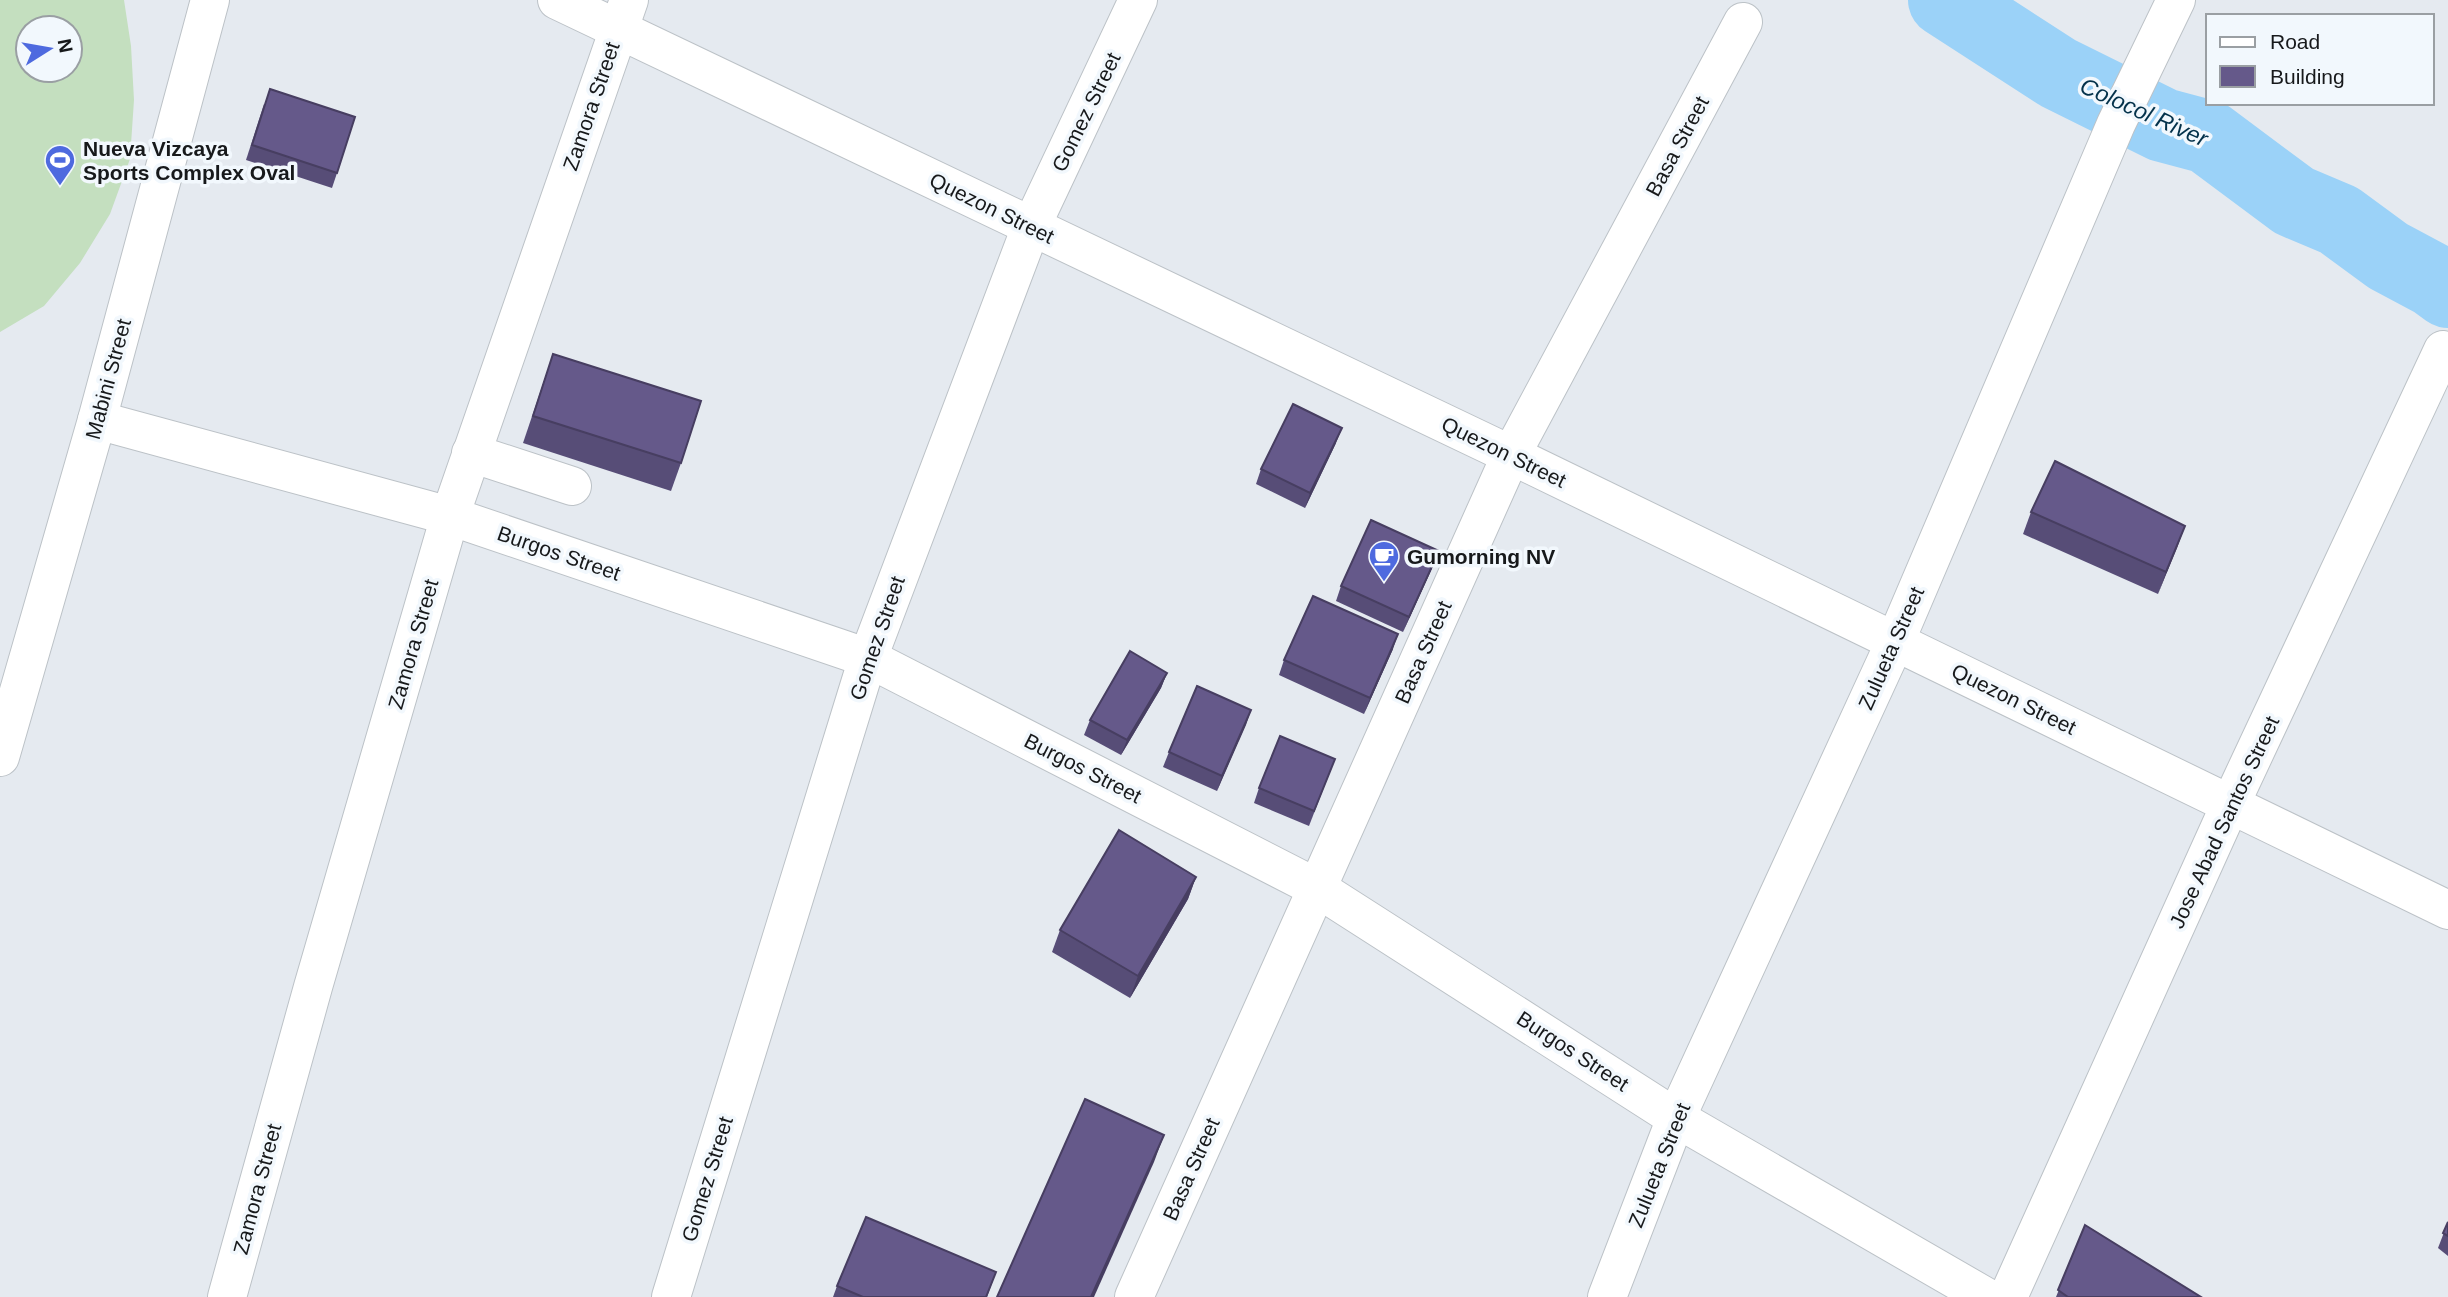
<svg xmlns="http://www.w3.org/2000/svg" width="2448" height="1297" viewBox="0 0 2448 1297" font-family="Helvetica,sans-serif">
	<rect width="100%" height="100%" fill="#e5eaf0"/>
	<path fill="#c4dfbf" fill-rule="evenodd" d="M0,0H124L131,46L134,100L130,159L110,214L80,263L44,306L0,332ZM28,28H70V70H28Z"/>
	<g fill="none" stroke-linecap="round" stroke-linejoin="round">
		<polyline stroke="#9bd2f8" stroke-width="74" points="1945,0 2058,73 2163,125 2208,137 2294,201 2339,220 2388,256 2433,280 2448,291"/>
		<g stroke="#bcc2c7" stroke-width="40">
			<g id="minor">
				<polyline points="557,0 1511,455 2448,910"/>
				<polyline points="97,420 450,516 868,658 1317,888 1676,1118 1986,1297"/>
				<polyline points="471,453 572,486"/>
				<polyline points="0,757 97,420 210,0"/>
				<polyline points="227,1297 313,987 450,516 629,0"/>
				<polyline points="671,1297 868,658 1031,227 1138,0"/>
				<polyline points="1134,1297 1511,455 1743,22"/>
				<polyline points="1607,1297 1676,1118 1895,642 2116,124 2176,0"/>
				<polyline points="2008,1297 2231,803 2443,350"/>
			</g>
		</g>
		<use href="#minor" stroke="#fff" stroke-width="38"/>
	</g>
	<g fill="#574d77">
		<polygon points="264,104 337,173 332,188 246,160"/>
		<polygon points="553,354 681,463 671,491 523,443"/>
		<polygon points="1336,443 1305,508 1256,484 1261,469"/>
		<polygon points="2031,512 2185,526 2158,594 2023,534"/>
		<polygon points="1439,551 1433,566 1403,632 1336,601 1341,586"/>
		<polygon points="1393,649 1364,714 1279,675 1284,660"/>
		<polygon points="1167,673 1161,688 1121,755 1084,735 1090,720"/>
		<polygon points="1251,710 1217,791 1163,767 1169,752"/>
		<polygon points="1335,759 1309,826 1254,803 1259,788"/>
		<polygon points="1196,877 1188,899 1130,998 1052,952 1060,930"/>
		<polygon points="2448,1222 2448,1256 2438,1248"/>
		<polygon points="2085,1225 2201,1297 2056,1297"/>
		<polygon points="996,1272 987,1297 833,1297 837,1286"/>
	</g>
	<g fill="#473e61">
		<polygon points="1342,428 1336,443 1305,508 1310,493"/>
		<polygon points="2185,526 2177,548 2158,594 2166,572"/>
		<polygon points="1439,551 1433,566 1403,632 1409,617"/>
		<polygon points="1398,634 1393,649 1364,714 1370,698"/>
		<polygon points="1167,673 1161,688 1121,755 1127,740"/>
		<polygon points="1251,710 1246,725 1217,791 1222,776"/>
		<polygon points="1196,877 1188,899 1130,998 1138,976"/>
		<polygon points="1164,1135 1154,1162 1094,1297 1091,1297"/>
	</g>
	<g fill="#65598a" stroke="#473e61" stroke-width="2">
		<polygon points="270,89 355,117 337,173 252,145"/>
		<polygon points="553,354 701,401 681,463 533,416"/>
		<polygon points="1293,404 1342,428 1310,493 1261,469"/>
		<polygon points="2055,461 2185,526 2166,572 2031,512"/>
		<polygon points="1371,520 1439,551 1409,617 1341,586"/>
		<polygon points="1313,596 1398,634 1370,698 1284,660"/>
		<polygon points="1130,651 1167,673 1127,740 1090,720"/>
		<polygon points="1197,686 1251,710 1222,776 1169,752"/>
		<polygon points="1280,736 1335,759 1314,811 1259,788"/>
		<polygon points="1119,830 1196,877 1138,976 1060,930"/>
		<polygon points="1085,1099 1164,1135 1091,1297 997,1297"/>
		<polygon points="866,1217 996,1272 986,1297 863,1297 837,1286"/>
		<polygon points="2448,1222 2448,1236 2443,1233"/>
		<polygon points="2085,1225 2201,1297 2068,1297 2058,1290"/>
	</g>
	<defs>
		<g id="stadium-pin" transform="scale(1.575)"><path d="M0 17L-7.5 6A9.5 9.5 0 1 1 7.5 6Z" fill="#4e6adf" stroke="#f2f8fd"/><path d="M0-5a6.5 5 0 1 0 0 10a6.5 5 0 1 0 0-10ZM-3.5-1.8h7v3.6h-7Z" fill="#fff"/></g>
		<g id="cafe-pin" transform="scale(1.575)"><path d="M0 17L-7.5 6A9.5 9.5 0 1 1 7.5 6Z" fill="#4e6adf" stroke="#f2f8fd"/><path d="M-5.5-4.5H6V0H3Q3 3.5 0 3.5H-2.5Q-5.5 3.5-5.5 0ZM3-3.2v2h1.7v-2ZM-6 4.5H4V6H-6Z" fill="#fff"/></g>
	</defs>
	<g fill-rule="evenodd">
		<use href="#stadium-pin" x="60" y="160"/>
		<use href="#cafe-pin" x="1384" y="556"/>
	</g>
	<g text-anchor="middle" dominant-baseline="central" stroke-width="7" stroke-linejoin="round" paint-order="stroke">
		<g font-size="21" fill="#17191b" stroke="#f2f8fd">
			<text transform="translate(591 106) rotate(-71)">Zamora Street</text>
			<text transform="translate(1086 112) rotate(-64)">Gomez Street</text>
			<text transform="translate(1677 146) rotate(-62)">Basa Street</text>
			<text transform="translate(992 208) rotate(26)">Quezon Street</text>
			<text transform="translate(108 379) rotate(-75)">Mabini Street</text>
			<text transform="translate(1504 452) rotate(26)">Quezon Street</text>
			<text transform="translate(559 553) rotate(19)">Burgos Street</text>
			<text transform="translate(877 638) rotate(-71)">Gomez Street</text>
			<text transform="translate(413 644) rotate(-74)">Zamora Street</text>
			<text transform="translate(1891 648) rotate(-66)">Zulueta Street</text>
			<text transform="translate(1423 652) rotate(-66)">Basa Street</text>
			<text transform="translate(2014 699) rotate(26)">Quezon Street</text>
			<text transform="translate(1083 768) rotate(27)">Burgos Street</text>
			<text transform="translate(2224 822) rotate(-65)">Jose Abad Santos Street</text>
			<text transform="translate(1573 1051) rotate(33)">Burgos Street</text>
			<text transform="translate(1659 1165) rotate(-68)">Zulueta Street</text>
			<text transform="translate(1191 1169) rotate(-66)">Basa Street</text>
			<text transform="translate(707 1179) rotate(-73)">Gomez Street</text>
			<text transform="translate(257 1189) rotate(-75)">Zamora Street</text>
		</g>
		<g font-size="21" font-weight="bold" fill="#17191b" stroke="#f2f8fd" text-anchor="start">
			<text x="83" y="148">Nueva Vizcaya<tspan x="83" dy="24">Sports Complex Oval</tspan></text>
			<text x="1407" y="556">Gumorning NV</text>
		</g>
		<g font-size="23" font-style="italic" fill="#04324b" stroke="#f2f8fd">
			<text transform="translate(2144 112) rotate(24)">Colocol River</text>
		</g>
	</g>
	<rect x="2206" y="14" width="228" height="91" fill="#f2f8fd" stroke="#9a9fa3" stroke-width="2"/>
	<rect x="2220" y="37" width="35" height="10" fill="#ffffff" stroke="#9a9fa3" stroke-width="2"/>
	<text x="2270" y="49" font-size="21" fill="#17191b">Road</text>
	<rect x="2220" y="66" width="35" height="21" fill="#65598a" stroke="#9a9fa3" stroke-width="2"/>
	<text x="2270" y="84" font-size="21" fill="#17191b">Building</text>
	<g transform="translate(49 49) rotate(79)"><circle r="33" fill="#f2f8fd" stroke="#9a9fa3" stroke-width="2"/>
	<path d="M0-5L12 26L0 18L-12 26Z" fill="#4e6adf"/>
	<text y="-10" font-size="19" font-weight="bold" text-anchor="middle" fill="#17191b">N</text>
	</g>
</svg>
